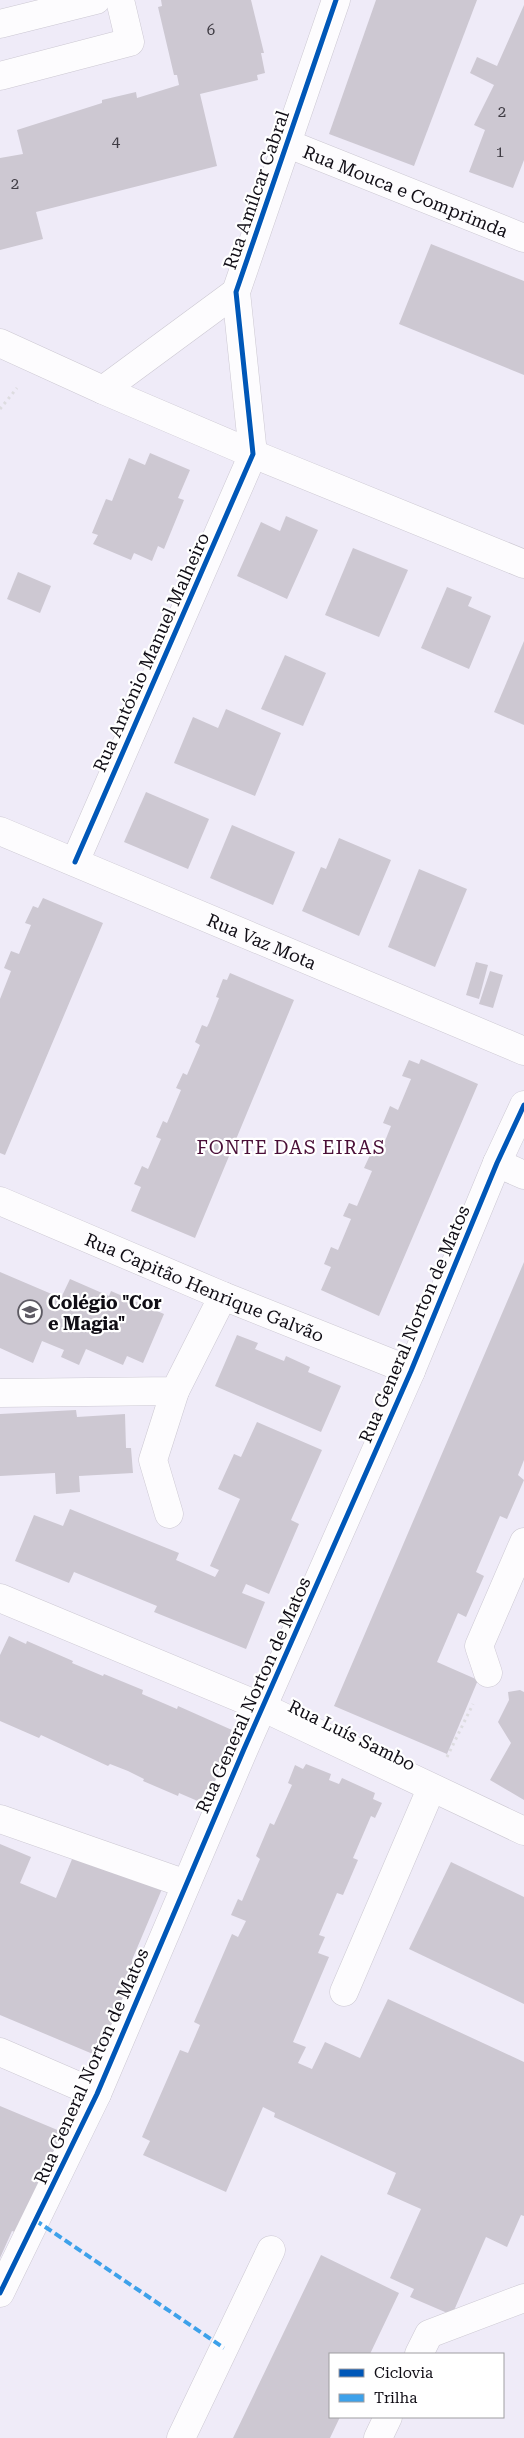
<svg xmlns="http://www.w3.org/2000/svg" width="524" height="2438" viewBox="0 0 524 2438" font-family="'Roboto Serif',serif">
	<rect width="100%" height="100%" fill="#efebf8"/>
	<g fill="#cdc8d2">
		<polygon points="161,0 251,0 264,53 261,53 265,73 257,75 258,80 200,94 217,166 36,212 43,239 0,250 0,158 23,154 17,130 102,103 102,100 136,92 137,98 179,85 177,75 174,75 158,7 162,6"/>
		<polygon points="376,0 477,0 414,166 329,134"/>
		<polygon points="524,5 524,160 513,188 469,172 485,130 474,125 494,85 470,73 477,57 497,66"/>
		<polygon points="431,244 524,281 524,375 399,324"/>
		<polygon points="150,453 190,470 178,498 184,500 164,549 158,546 152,561 134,553 131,560 93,544 98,535 92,533 106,499 112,501 129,458 145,465"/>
		<polygon points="286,516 318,530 287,599 237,576 261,522 280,531"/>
		<polygon points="353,548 408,570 379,637 325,615"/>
		<polygon points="18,572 51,586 40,613 7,599"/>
		<polygon points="447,587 472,597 468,606 491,616 469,669 421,648"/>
		<polygon points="524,641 524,725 494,712"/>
		<polygon points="285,655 326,673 303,726 261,709"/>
		<polygon points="226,709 281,733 255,796 174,763 193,717 218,728"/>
		<polygon points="146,792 209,819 188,869 124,842"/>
		<polygon points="232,825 295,852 273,905 210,878"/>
		<polygon points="339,838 391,860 359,936 302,911 321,867 326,869"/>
		<polygon points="419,869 467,889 435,967 388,947"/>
		<polygon points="43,898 103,923 5,1155 0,1153 0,999 11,971 4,968 11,951 19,954 31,925 25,923 33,906 38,908"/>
		<polygon points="476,962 488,965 479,999 466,995"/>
		<polygon points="490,971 503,975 493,1008 479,1004"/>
		<polygon points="230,973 294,1000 195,1238 131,1211 141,1187 134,1184 142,1166 148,1169 161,1139 156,1137 163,1121 167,1123 181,1090 176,1088 183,1073 187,1075 200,1045 195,1042 202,1025 207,1027 209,1023 219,998 216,997 223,979 227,980"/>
		<polygon points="421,1059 478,1084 379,1316 321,1290 331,1267 324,1264 331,1247 338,1250 351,1219 343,1216 349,1203 357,1206 372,1171 364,1168 371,1153 379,1156 391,1126 383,1123 390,1106 398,1110 411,1079 402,1076 409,1060 419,1064"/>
		<polygon points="524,1262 524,1460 518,1475 524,1480 507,1519 500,1516 476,1572 484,1576 466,1617 458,1613 437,1662 478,1680 447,1754 334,1706"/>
		<polygon points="0,1272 61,1298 70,1279 109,1296 111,1291 164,1314 143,1363 127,1356 123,1365 86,1349 79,1365 61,1357 64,1350 42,1341 33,1363 0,1348"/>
		<polygon points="237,1335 258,1343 255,1349 284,1361 286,1356 310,1367 308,1372 341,1386 321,1432 215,1386"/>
		<polygon points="76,1410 77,1417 125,1414 126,1448 131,1448 133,1473 79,1476 80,1492 56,1494 55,1473 0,1476 0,1414"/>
		<polygon points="257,1422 322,1450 291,1520 299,1524 269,1594 246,1584 242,1593 265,1602 246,1649 154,1612 157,1606 74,1572 69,1583 15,1561 34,1515 63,1526 70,1509 179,1553 176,1560 215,1577 219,1570 210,1566 240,1499 218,1489 234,1454 241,1457"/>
		<polygon points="9,1636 26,1644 27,1641 73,1661 72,1663 103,1676 104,1674 143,1690 142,1694 177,1709 178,1706 232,1730 230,1734 234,1736 221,1768 218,1766 216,1772 219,1773 208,1800 202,1798 200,1802 179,1793 178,1796 143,1781 144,1779 128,1771 110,1764 108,1766 41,1735 39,1738 0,1721 0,1655"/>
		<polygon points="520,1690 524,1692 524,1800 490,1780 511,1743 498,1722 509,1700 508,1692"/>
		<polygon points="306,1764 331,1774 329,1780 339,1784 342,1778 375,1793 373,1799 382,1803 375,1818 371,1816 353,1858 358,1860 343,1895 337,1893 319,1935 325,1937 318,1953 329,1957 293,2042 306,2047 298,2063 312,2069 325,2042 360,2058 388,1999 524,2062 524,2216 521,2215 507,2247 486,2237 452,2315 410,2297 414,2289 390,2278 421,2209 387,2194 396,2173 274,2117 275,2113 263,2107 226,2192 143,2155 150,2141 142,2137 180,2050 188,2053 200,2025 194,2022 232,1934 238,1937 246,1921 231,1915 238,1899 242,1901 260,1859 256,1856 270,1823 274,1825 292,1785 288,1783 295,1765 303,1769"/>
		<polygon points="0,1844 31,1857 20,1883 56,1898 75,1852 162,1889 132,1960 140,1963 100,2057 0,2015"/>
		<polygon points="451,1862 524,1897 524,2004 409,1949"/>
		<polygon points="0,2106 67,2134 23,2235 12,2231 0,2258"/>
		<polygon points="321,2255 399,2293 370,2354 330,2354 330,2417 340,2417 330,2438 233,2438"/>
	</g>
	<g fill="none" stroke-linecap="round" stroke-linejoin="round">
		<g stroke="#ccc8d2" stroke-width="29">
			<g id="minor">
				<polyline points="0,24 96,0"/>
				<polyline points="0,76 130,42 120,0"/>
				<path id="s1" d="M286,143L524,238"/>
				<polyline points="0,343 103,390 253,454 524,564"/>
				<polyline points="103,390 236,292"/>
				<path id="s2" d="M0,831L524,1051"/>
				<polyline points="75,862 253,454 236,292 336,0"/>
				<polyline points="497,1163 524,1175"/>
				<path id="s3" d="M0,1201L223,1296L411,1371"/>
				<polyline points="0,1393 175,1391 223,1296"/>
				<polyline points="169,1514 153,1460 175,1391"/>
				<polyline points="0,1598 262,1707 524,1831"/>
				<polyline points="488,1673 479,1646 524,1542"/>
				<polyline points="0,1819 186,1884"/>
				<polyline points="344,1992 431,1789"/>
				<polyline points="0,2052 97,2094"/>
				<polyline points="0,2293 97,2094 244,1749 411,1371 497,1163 524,1105"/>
				<polyline points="419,2354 429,2334 524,2298"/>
				<polyline points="181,2438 271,2250"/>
				<polyline points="378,2438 388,2417"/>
			</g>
		</g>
		<g stroke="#dddce0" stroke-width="3" stroke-dasharray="2.5 4" stroke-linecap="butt">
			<polyline points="0,409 17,388"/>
			<polyline points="447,1757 473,1704"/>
		</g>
		<use href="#minor" stroke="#fdfcfe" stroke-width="28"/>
		<polyline stroke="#3da1ea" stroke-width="4" stroke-dasharray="8 4" stroke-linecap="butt" points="35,2220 224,2348"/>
		<g stroke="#fff" stroke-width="8">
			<g id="cycleway">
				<polyline points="75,862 253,454 236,292 336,0"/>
				<polyline points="0,2293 97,2094 244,1749 411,1371 497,1163 524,1105"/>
			</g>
		</g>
		<use href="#cycleway" stroke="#0057b8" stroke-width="5"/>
	</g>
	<defs>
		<g id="school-ring" transform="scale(1.25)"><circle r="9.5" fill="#fff" stroke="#5e5b64" stroke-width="1.5"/><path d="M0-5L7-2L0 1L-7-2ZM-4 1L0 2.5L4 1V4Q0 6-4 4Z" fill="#5e5b64"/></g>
	</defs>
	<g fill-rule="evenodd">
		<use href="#school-ring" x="30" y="1312"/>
	</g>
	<g text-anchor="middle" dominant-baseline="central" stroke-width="4.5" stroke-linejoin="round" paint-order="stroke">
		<g font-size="15" fill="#3f3c44">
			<text x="211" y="30">6</text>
			<text x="502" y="112">2</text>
			<text x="116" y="142">4</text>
			<text x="500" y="152">1</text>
			<text x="15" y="184">2</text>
		</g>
		<g font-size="18" fill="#100d15" stroke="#fff">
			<text transform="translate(256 190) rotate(-71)">Rua Amílcar Cabral</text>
			<text stroke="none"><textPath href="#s1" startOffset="129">Rua Mouca e Comprimda</textPath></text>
			<text transform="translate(151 652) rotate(-66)">Rua António Manuel Malheiro</text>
			<text stroke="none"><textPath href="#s2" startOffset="284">Rua Vaz Mota</textPath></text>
			<text stroke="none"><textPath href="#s3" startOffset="222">Rua Capitão Henrique Galvão</textPath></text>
			<text transform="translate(414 1324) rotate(-67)">Rua General Norton de Matos</text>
			<text transform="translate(253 1695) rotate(-66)">Rua General Norton de Matos</text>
			<text transform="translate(352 1735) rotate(26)">Rua Luís Sambo</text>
			<text transform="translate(91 2066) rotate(-66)">Rua General Norton de Matos</text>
		</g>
		<g font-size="18" font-weight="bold" fill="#100d15" stroke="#fff" text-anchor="start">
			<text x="48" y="1302">Colégio "Cor<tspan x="48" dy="21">e Magia"</tspan></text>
		</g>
		<g font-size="19" letter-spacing="1" fill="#4a0f38" stroke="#fff">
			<text x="291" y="1147">FONTE DAS EIRAS</text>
		</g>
	</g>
	<rect x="329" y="2353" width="175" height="65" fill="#ffffff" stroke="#9f9ea1"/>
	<rect x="339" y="2369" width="25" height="8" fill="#0057b8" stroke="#9f9ea1"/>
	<text x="374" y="2378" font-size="15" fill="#100d15">Ciclovia</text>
	<rect x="339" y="2394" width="25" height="8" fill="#3da1ea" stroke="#9f9ea1"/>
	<text x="374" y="2403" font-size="15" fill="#100d15">Trilha</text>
</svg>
